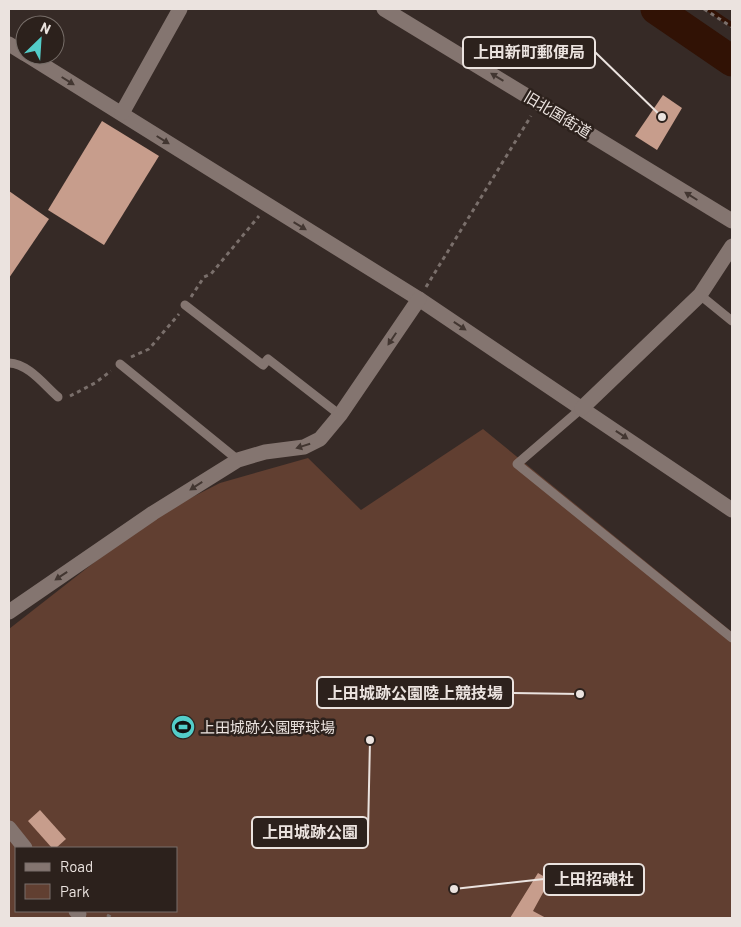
<svg xmlns="http://www.w3.org/2000/svg" width="741" height="927" viewBox="0 0 741 927" font-family="Barlow,'Noto Sans JP',sans-serif">
	<rect width="100%" height="100%" fill="#362a26"/>
	<path fill="#613f31" fill-rule="evenodd" d="M483,429L732,632V918H9V629L151,518L220,483L308,458L361,510ZM16,848H176V911H16Z"/>
	<g fill="none" stroke-linecap="round" stroke-linejoin="round">
		<polyline stroke="#311205" stroke-width="5" points="708,9 732,25"/>
		<polyline stroke="#311205" stroke-width="31" points="656,9 732,61"/>
	</g>
	<g fill="#c79d8c">
		<polygon points="663,95 682,108 657,150 635,136"/>
		<polygon points="102,121 159,156 104,245 48,210"/>
		<polygon points="9,191 49,219 9,278"/>
		<polygon points="40,810 66,839 56,848 52,848 28,821"/>
		<polygon points="538,873 550,880 533,911 546,918 510,918"/>
	</g>
	<g fill="none" stroke-linecap="round" stroke-linejoin="round">
		<g stroke="#7a6f6b" stroke-width="3" stroke-dasharray="4 4" stroke-linecap="butt">
			<polyline points="704,9 732,27"/>
			<polyline points="426,287 531,116"/>
			<polyline points="191,297 204,277 211,274 259,216"/>
			<polyline points="131,357 149,349 179,314"/>
			<polyline points="70,396 95,383 111,371"/>
			<polyline points="107,915 113,918"/>
		</g>
		<g stroke="#847570" stroke-width="9">
			<polyline points="700,295 732,321"/>
			<polyline points="185,305 263,365 268,359 340,415"/>
			<path d="M9,363C29,364 44,385 58,397"/>
			<polyline points="120,364 238,460"/>
			<polyline points="582,408 517,464 732,638"/>
		</g>
		<g stroke="#847570" stroke-width="15">
			<polyline points="384,9 732,221"/>
			<polyline points="9,44 25,54"/>
			<polyline points="27,55 419,299 732,510"/>
			<polyline points="122,113 180,9"/>
			<polyline points="582,408 700,295 732,246"/>
			<polyline points="9,612 153,513 238,460 265,452 304,447 320,439 340,415 419,299"/>
			<polyline points="9,828 25,848"/>
			<polyline points="76,911 79,914"/>
		</g>
	</g>
	<defs><path id="oneway-solid" d="M-6-.8H1V-3.2L6.5 0L1 3.2V.8H-6Z" transform="scale(1.25)"/></defs>
	<g fill="#423631">
		<use href="#oneway-solid" transform="translate(497 77) rotate(-149)"/>
		<use href="#oneway-solid" transform="translate(68 81) rotate(32)"/>
		<use href="#oneway-solid" transform="translate(163 140) rotate(32)"/>
		<use href="#oneway-solid" transform="translate(691 196) rotate(-148)"/>
		<use href="#oneway-solid" transform="translate(300 226) rotate(31)"/>
		<use href="#oneway-solid" transform="translate(460 326) rotate(34)"/>
		<use href="#oneway-solid" transform="translate(392 339) rotate(124)"/>
		<use href="#oneway-solid" transform="translate(622 435) rotate(34)"/>
		<use href="#oneway-solid" transform="translate(303 446) rotate(163)"/>
		<use href="#oneway-solid" transform="translate(196 486) rotate(147)"/>
		<use href="#oneway-solid" transform="translate(61 576) rotate(146)"/>
	</g>
	<defs>
		<g id="stadium-disc" transform="scale(1.25)"><circle r="9.5" fill="#53cdc9" stroke="#2c211c"/><path d="M0-5a6.5 5 0 1 0 0 10a6.5 5 0 1 0 0-10ZM-3.5-1.8h7v3.6h-7Z" fill="#111"/></g>
	</defs>
	<g fill-rule="evenodd">
		<use href="#stadium-disc" x="183" y="727"/>
	</g>
	<g text-anchor="middle" dominant-baseline="central" stroke-width="5" stroke-linejoin="round" paint-order="stroke">
		<g font-size="15" fill="#ebe3df" stroke="#2c211c">
			<text transform="translate(558 114) rotate(31)">旧北国街道</text>
		</g>
		<g font-size="15" fill="#ebe3df" stroke="#2c211c" text-anchor="start">
			<text x="200" y="727">上田城跡公園野球場</text>
		</g>
	</g>
	<path fill="none" stroke="#ebe3df" stroke-width="2" d="M662 117L595 52M580 694L513 693M370 740L368 833M454 889L544 879"/>
	<g fill="#ebe3df" stroke="#2c211c" stroke-width="2">
		<circle cx="662" cy="117" r="5"/>
		<circle cx="580" cy="694" r="5"/>
		<circle cx="370" cy="740" r="5"/>
		<circle cx="454" cy="889" r="5"/>
	</g>
	<g fill="#2c211c" stroke="#ebe3df" stroke-width="2">
		<rect x="463" y="37" width="132" height="31" rx="5"/>
		<rect x="317" y="677" width="196" height="31" rx="5"/>
		<rect x="252" y="817" width="116" height="31" rx="5"/>
		<rect x="544" y="864" width="100" height="31" rx="5"/>
	</g>
	<g font-size="16" text-anchor="middle" font-weight="bold" fill="#ebe3df">
		<text x="529" y="58">上田新町郵便局</text>
		<text x="415" y="699">上田城跡公園陸上競技場</text>
		<text x="310" y="838">上田城跡公園</text>
		<text x="594" y="885">上田招魂社</text>
	</g>
	<rect width="741" height="927" fill="none" stroke="#ebe3df" stroke-width="20"/>
	<rect x="15" y="847" width="162" height="65" fill="#2c211c" stroke="#786f6a"/>
	<rect x="25" y="863" width="25" height="8" fill="#847570" stroke="#786f6a"/>
	<text x="60" y="872" font-size="15" fill="#ebe3df">Road</text>
	<rect x="25" y="884" width="25" height="15" fill="#613f31" stroke="#786f6a"/>
	<text x="60" y="897" font-size="15" fill="#ebe3df">Park</text>
	<g transform="translate(40 40) rotate(25)"><circle r="24" fill="#2c211c" stroke="#786f6a"/>
	<path d="M0-4L9 19L0 12L-9 19Z" fill="#53cdc9"/>
	<text y="-8" font-size="14" font-weight="bold" text-anchor="middle" fill="#ebe3df">N</text>
	</g>
</svg>
